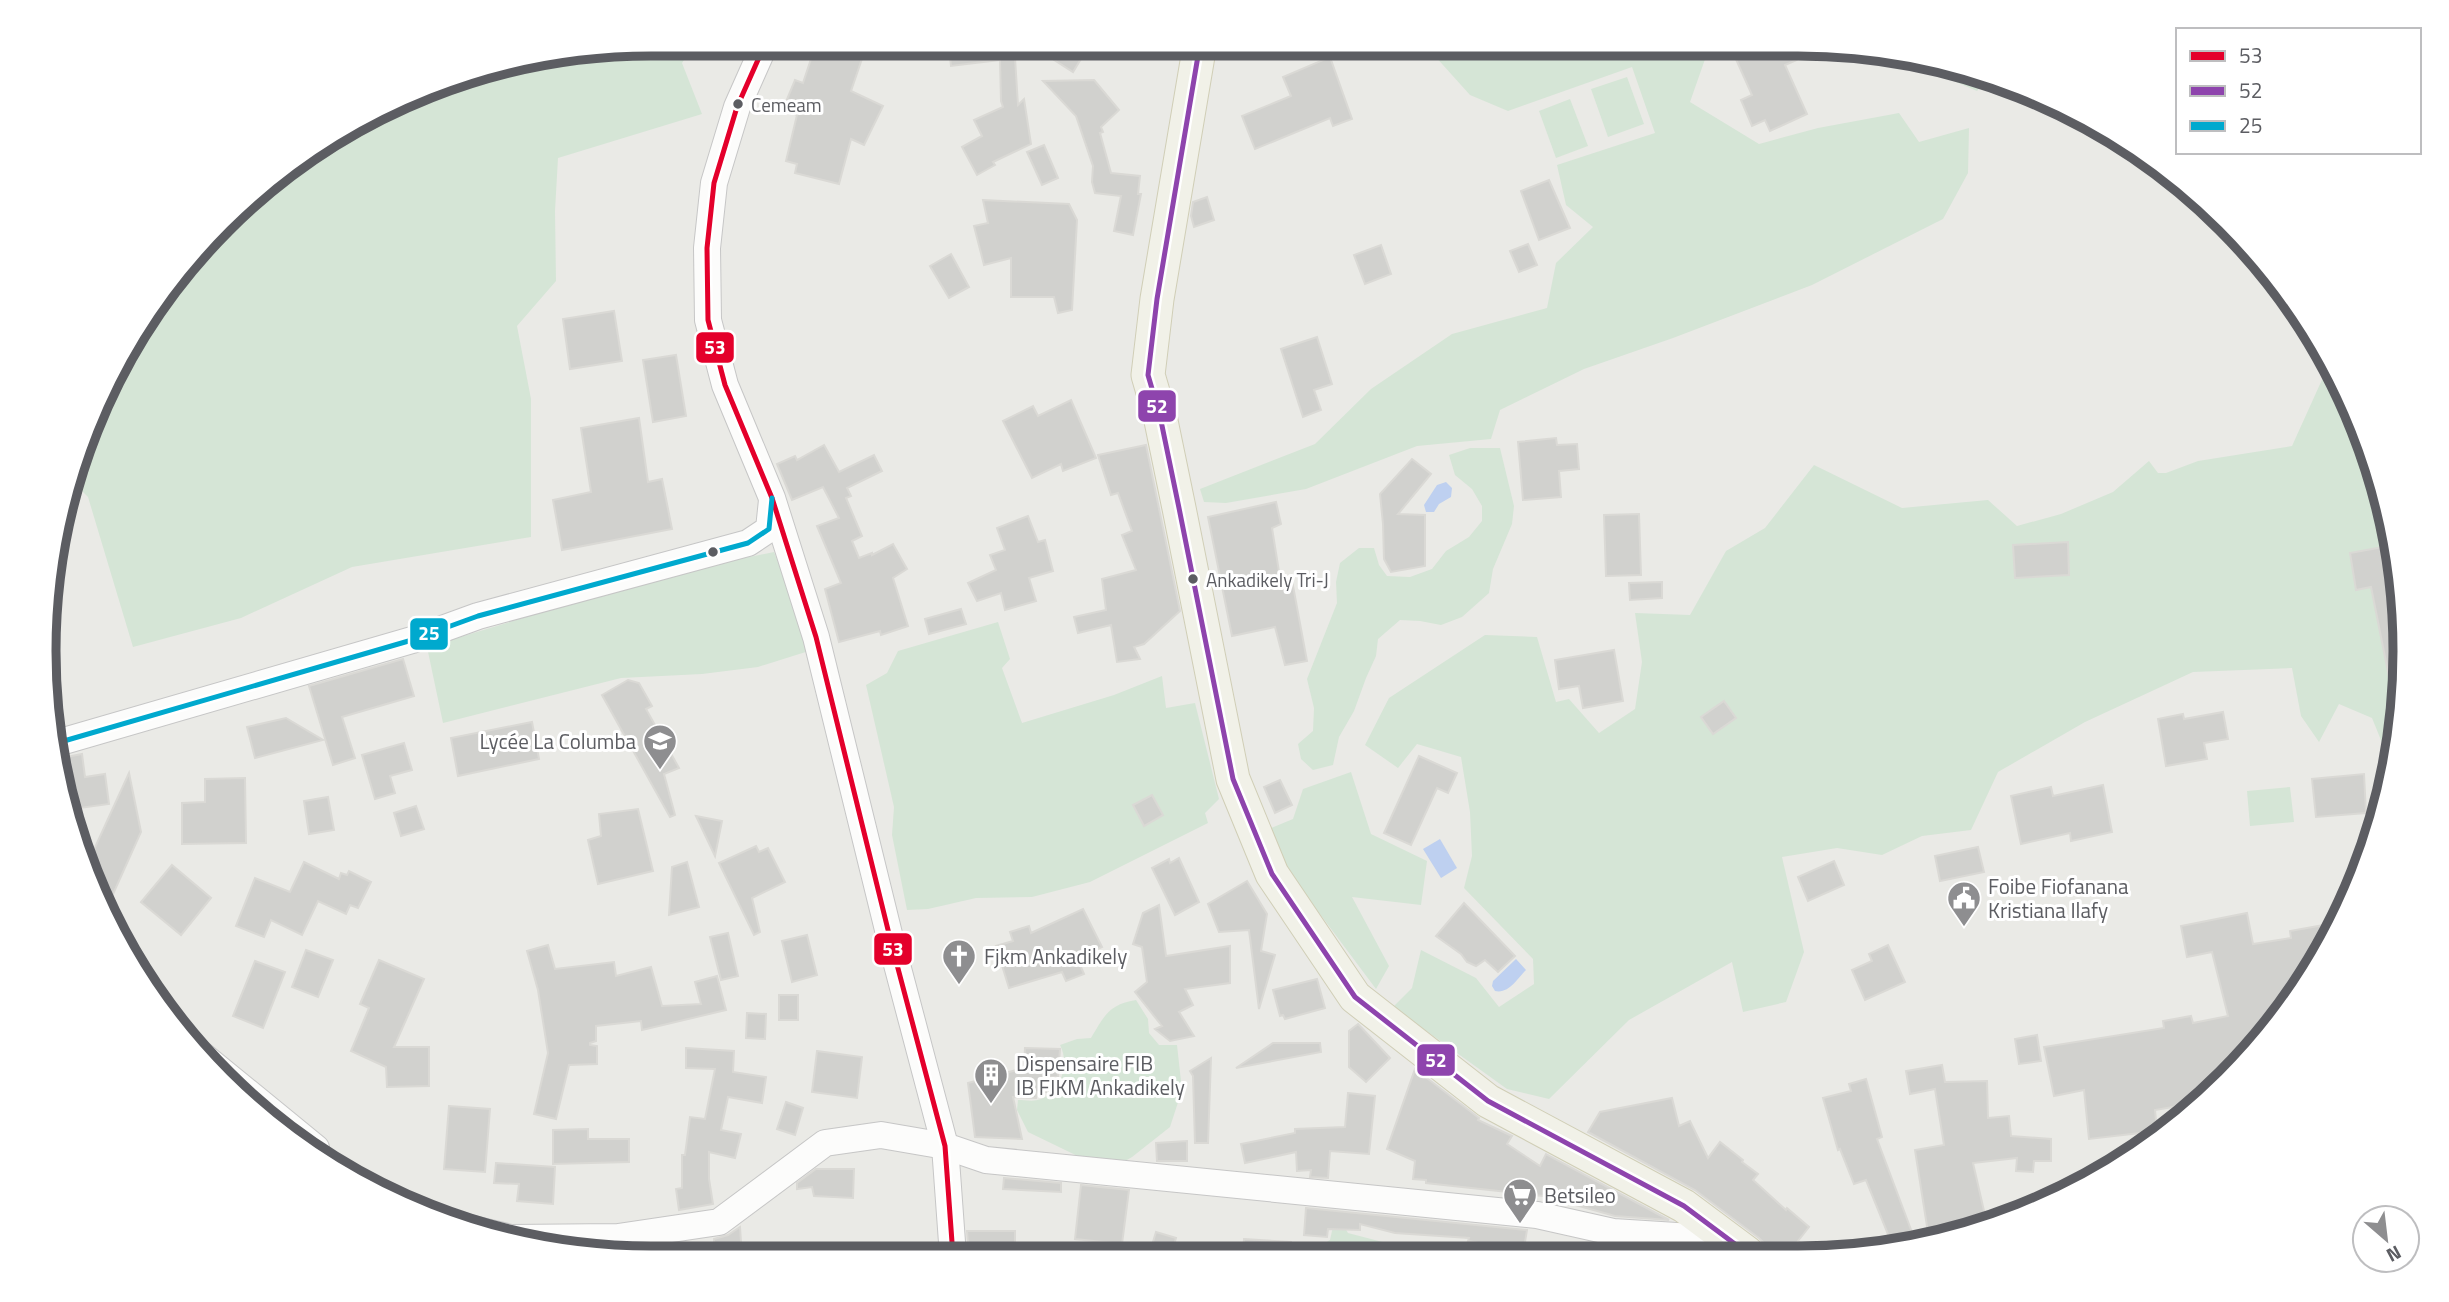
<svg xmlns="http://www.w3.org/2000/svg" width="2449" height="1302" viewBox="0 0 2449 1302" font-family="'Titillium Web',sans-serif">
	<rect width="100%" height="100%" fill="#eaeae6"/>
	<g fill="#d5e5d6">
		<polygon points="651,44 694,44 682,63 702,114 558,158 555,211 556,281 517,326 531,399 531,537 352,567 241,618 133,647 88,497 71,480 146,314 281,169 455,76"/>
		<polygon points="1425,45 1710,45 1690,102 1759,144 1818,128 1899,113 1919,142 1969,128 1968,173 1943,219 1812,285 1673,338 1584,369 1500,410 1491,439 1417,446 1306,489 1226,503 1204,502 1200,489 1315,444 1371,389 1452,334 1547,308 1556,263 1593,227 1566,205 1557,165 1655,133 1632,67 1508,111 1470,95"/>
		<polygon points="1919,58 1956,65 1988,77 1977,91 1919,66"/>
		<polygon points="1627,77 1644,124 1608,137 1591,89"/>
		<polygon points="1570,99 1588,146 1556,158 1539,111"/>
		<polygon points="2330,362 2362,430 2354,441 2377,471 2400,572 2404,691 2384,809 2361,871 2358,868 2383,810 2385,750 2372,718 2339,704 2319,742 2301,716 2292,668 2193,672 2085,722 1998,772 1971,830 1922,836 1882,855 1837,848 1782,857 1804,952 1786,1002 1743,1012 1732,962 1629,1020 1549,1099 1507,1089 1393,1007 1412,988 1421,950 1476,978 1499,1007 1534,984 1533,959 1464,888 1472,856 1470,812 1461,757 1417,744 1398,768 1365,745 1389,698 1485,635 1537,637 1556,702 1569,699 1599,733 1635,709 1642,662 1635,613 1690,615 1726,551 1765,528 1814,465 1902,508 1988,500 2017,526 2061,514 2113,492 2149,461 2158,473 2166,473 2198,461 2292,446"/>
		<polygon points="1470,448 1500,448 1514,506 1512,524 1493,569 1489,593 1462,617 1441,625 1420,621 1400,620 1378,639 1376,656 1366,678 1354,711 1339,737 1333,765 1313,770 1301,759 1298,744 1313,731 1314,708 1307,679 1337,603 1336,582 1340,563 1359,548 1374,548 1379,565 1387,576 1410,577 1432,569 1446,551 1469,537 1482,521 1482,506 1472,489 1455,475 1449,455"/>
		<polygon points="774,552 812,650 758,667 702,674 621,678 443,723 427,647 675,572"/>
		<polygon points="998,622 1010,659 1002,668 1022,723 1114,695 1162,676 1166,708 1195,703 1219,799 1205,813 1208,823 1090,882 1032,897 976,898 928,909 907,910 892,835 894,807 866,685 887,673 898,651"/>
		<polygon points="1351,772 1371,834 1427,861 1421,905 1352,897 1389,966 1376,989 1296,882 1264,831 1293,819 1303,789"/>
		<polygon points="2290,787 2294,822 2250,826 2247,791"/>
		<path d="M1136,1000L1148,1019L1149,1033L1159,1045H1177L1182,1090L1170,1127L1132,1157L1115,1167L1092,1163L1028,1132L1017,1110L1018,1100C1025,1100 1034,1102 1041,1099C1061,1091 1070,1064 1060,1045L1077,1039L1091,1038C1105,1015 1108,1005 1136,1000Z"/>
		<polygon points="1336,1213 1348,1233 1394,1245 1401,1254 1322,1255 1322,1245 1330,1240"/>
	</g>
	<g fill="#bed0f0">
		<polygon points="1446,482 1452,488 1451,497 1439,504 1434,512 1426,512 1424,505 1437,485"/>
		<polygon points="1440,839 1457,868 1441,878 1423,849"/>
		<path d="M1516,959L1526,970C1517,979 1509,994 1495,991L1492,986L1493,981Z"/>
	</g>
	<g fill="#d1d1ce" stroke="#dad9d5" stroke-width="2">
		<polygon points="816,44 867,44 851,91 883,106 864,145 851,139 839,184 795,173 797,164 786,161 797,115 783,109 795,80 803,83"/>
		<polygon points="952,44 1090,44 1073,72 1037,49 1038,55 1015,58 1018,105 1024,99 1031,144 993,162 995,165 977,175 962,147 982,136 974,120 1003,107 1001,101 1000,60 951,66 949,49 952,48"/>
		<polygon points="1762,45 1831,45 1785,65 1807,114 1770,131 1765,120 1752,126 1741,100 1752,95 1735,57"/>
		<polygon points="1330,57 1352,119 1333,126 1330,118 1255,149 1242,116 1291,96 1283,77"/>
		<polygon points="1094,80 1119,110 1101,127 1103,132 1100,133 1111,173 1140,176 1138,194 1141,194 1133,235 1114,231 1121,196 1095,193 1092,182 1093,166 1076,116 1043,81"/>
		<polygon points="1044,145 1058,178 1042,185 1027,152"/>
		<polygon points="1549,180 1570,228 1539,240 1521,191"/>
		<polygon points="1207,197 1214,220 1194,227 1191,216 1193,202"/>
		<polygon points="983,200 1069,204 1077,220 1072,310 1058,313 1054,297 1011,297 1011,258 984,265 974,226 988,223"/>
		<polygon points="1528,244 1537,265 1519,272 1510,251"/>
		<polygon points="1381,245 1391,274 1365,284 1354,255"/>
		<polygon points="951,254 969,287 949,298 930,266"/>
		<polygon points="614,311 622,361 570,369 563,319"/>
		<polygon points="1317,337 1332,384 1314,390 1321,410 1303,417 1281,349"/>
		<polygon points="676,355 686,416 653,422 643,360"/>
		<polygon points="1071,400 1096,458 1063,471 1061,464 1032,478 1003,421 1033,406 1038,416"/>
		<polygon points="639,418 648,482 662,479 672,529 562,550 553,500 591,492 581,428"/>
		<polygon points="1556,438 1557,445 1577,444 1579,469 1559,471 1561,497 1523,500 1518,442"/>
		<polygon points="824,445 839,472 874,455 882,471 847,488 851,496 846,498 862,536 852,541 859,558 872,553 872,555 893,544 907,569 893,578 908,626 881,635 880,631 839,642 825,589 841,583 817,526 839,518 823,487 792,500 777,464 795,456 797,460"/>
		<polygon points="1146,445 1180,611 1144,644 1134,647 1140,659 1117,662 1111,625 1078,633 1074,617 1106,610 1102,579 1136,570 1122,535 1132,531 1118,493 1111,495 1098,455"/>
		<polygon points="1412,459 1431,474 1398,514 1425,515 1425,566 1391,572 1384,559 1383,524 1380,494"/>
		<polygon points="1276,502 1281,524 1272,528 1280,578 1291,575 1307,661 1285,665 1275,627 1232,636 1208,517"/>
		<polygon points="1639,514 1641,575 1606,576 1604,515"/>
		<polygon points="1028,516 1038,542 1045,540 1053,571 1029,578 1036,601 1005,610 1001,593 977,601 968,583 996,570 990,555 1005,550 997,528"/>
		<polygon points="2068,542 2069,575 2015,578 2013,545"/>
		<polygon points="2394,545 2400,572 2404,691 2401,706 2395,707 2371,587 2356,590 2350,553"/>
		<polygon points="1662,582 1662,598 1630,600 1629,583"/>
		<polygon points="961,609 966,624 929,634 925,619"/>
		<polygon points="1614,650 1623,701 1583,708 1579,686 1559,689 1555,660"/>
		<polygon points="403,659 414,696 342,717 355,758 333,765 309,686"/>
		<polygon points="628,680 639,683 652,706 646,709 679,768 664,774 675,815 670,817 602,695"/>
		<polygon points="1724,701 1736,718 1713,734 1701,717"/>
		<polygon points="2223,712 2228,739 2204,743 2207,759 2166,766 2158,719 2183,714 2184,719"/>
		<polygon points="286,718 323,740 255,758 247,727"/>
		<polygon points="532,722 539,759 458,776 451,738"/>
		<polygon points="404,743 412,770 390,776 395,793 375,799 362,755"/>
		<polygon points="82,754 85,777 105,774 109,804 73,809 61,758"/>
		<polygon points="1419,756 1457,773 1448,793 1437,788 1411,845 1384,833"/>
		<polygon points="129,773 141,832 105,912 90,884 86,867"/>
		<polygon points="2364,774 2366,813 2316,817 2312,779"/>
		<polygon points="245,778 246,843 182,844 182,803 205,802 205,779"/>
		<polygon points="1280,780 1292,805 1275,813 1264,787"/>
		<polygon points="2103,785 2112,832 2071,841 2070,833 2021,844 2011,796 2051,787 2053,796"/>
		<polygon points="1152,795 1163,815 1144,826 1133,805"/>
		<polygon points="328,797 334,830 309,834 304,801"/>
		<polygon points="416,806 424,829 401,836 394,813"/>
		<polygon points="638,809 653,871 598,884 588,840 601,836 599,814"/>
		<polygon points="696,816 722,821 715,856"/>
		<polygon points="756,846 759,852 768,848 785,882 752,898 760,932 754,935 719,863"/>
		<polygon points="1978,847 1984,872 1940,881 1935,856"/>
		<polygon points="1179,858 1199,902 1175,915 1152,868 1169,859 1170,863"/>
		<polygon points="1834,861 1844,885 1808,901 1798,877"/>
		<polygon points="304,862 339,879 341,873 347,875 349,871 371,882 358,908 350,905 346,914 318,901 302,935 271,920 264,937 236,926 255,878 290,892"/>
		<polygon points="687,862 699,907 669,915 672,867"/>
		<polygon points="172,865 211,898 181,935 141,902"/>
		<polygon points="1247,881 1267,914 1261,951 1275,955 1259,1009 1249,930 1219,932 1208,904"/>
		<polygon points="1464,903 1515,956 1498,972 1485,960 1476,966 1467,962 1461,954 1436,936"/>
		<polygon points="1159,905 1166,956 1230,946 1230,983 1185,989 1193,1005 1179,1012 1194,1036 1170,1041 1155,1029 1162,1026 1135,992 1147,982 1142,947 1133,944 1143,913"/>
		<polygon points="1083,909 1102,947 1077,958 1084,974 1066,981 1062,972 1009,988 996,946 1013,941 1010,932 1029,926 1031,933"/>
		<polygon points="2247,913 2253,944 2291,938 2290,931 2324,925 2327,943 2282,1010 2267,1013 2270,1028 2254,1052 2220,1082 2203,1083 2205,1095 2196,1103 2155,1110 2157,1131 2089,1139 2084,1090 2054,1096 2044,1047 2164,1028 2163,1021 2191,1016 2193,1023 2228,1016 2212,952 2187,957 2181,926"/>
		<polygon points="728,933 738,976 721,980 710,937"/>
		<polygon points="807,935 817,975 792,982 782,941"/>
		<polygon points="548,945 555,969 614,962 616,976 651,967 662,1006 701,1004 695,982 717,976 726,1010 642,1030 641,1021 596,1026 596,1041 590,1043 590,1045 597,1046 597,1064 569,1065 556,1119 534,1114 548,1053 538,990 527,951"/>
		<polygon points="1888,945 1905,982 1865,1000 1852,970 1872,961 1869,954"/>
		<polygon points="306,950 333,960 318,997 292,987"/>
		<polygon points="379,960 424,979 394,1047 429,1047 429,1086 387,1087 386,1067 351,1051 369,1008 360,1004"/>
		<polygon points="255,961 285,972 263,1028 233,1016"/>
		<polygon points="1317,979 1325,1008 1285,1019 1283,1015 1280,1016 1273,990"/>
		<rect x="779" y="995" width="19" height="25"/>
		<polygon points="747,1013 766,1014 765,1039 746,1038"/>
		<polygon points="1358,1024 1390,1058 1366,1082 1349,1067 1349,1031"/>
		<polygon points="2037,1035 2041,1061 2019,1064 2015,1039"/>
		<polygon points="1273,1043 1320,1043 1321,1052 1236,1068"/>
		<polygon points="686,1048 734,1051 733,1072 766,1077 762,1103 728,1097 721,1130 741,1134 735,1158 709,1152 709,1179 713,1204 679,1210 676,1189 682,1188 682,1155 685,1155 690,1117 705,1119 715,1069 686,1068"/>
		<polygon points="1025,1048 1060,1049 1058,1077 1047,1077 1046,1092 1037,1092 1036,1098 1013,1097 1022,1139 975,1137 968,1083 1024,1068"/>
		<polygon points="817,1051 862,1057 857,1098 812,1092"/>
		<polygon points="1211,1058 1208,1143 1195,1143 1193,1076 1190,1071"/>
		<polygon points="1942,1065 1945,1082 1987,1081 1988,1118 2009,1116 2011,1136 2051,1139 2051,1161 2034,1161 2033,1172 2016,1171 2017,1158 1973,1163 1987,1224 1929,1239 1915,1150 1944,1145 1935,1089 1910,1094 1906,1071"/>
		<polygon points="1415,1069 1479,1118 1478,1120 1512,1136 1507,1144 1540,1166 1546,1154 1669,1220 1615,1216 1543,1196 1426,1183 1426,1180 1413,1179 1415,1161 1387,1149"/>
		<polygon points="1866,1079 1882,1137 1877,1139 1916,1243 1894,1249 1866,1180 1854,1184 1840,1149 1838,1150 1823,1098 1851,1091 1849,1084"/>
		<polygon points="1348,1093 1375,1096 1369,1154 1330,1151 1328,1178 1310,1177 1311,1170 1297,1171 1296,1152 1245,1163 1241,1144 1295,1133 1295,1129 1345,1127"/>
		<polygon points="1672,1098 1679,1126 1690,1121 1708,1158 1720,1142 1743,1160 1742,1162 1758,1174 1753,1180 1786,1210 1787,1208 1809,1227 1798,1241 1815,1253 1766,1253 1764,1245 1767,1246 1759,1238 1695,1190 1588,1132 1600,1112"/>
		<polygon points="786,1102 803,1108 795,1135 777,1129"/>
		<polygon points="449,1106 490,1109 485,1172 444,1169"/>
		<polygon points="588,1129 588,1139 629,1139 629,1162 553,1164 553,1130"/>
		<polygon points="1187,1141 1187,1161 1157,1161 1156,1143"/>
		<polygon points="496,1163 555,1167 553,1204 517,1201 519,1184 494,1183"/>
		<polygon points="816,1169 854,1169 853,1198 814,1196 812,1187 797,1189 797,1183"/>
		<polygon points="1004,1178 1061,1183 1061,1192 1003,1189"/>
		<polygon points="1081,1185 1129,1190 1122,1244 1075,1239"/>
		<polygon points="1306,1208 1527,1230 1523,1254 1504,1254 1505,1248 1468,1241 1469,1238 1395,1233 1360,1224 1360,1230 1328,1229 1327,1237 1304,1235"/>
		<polygon points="740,1227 742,1257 715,1257 714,1239 728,1235"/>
		<polygon points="967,1231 1015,1231 1015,1256 969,1256"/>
		<polygon points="1156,1232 1176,1238 1171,1255 1149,1255"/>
		<polygon points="1244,1239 1291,1242 1291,1255 1243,1255"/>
	</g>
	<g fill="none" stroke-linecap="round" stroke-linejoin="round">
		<g stroke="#c6c6c6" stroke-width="28">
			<g id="minor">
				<polyline points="765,44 737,107 714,183 707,248 708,320 725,385 772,498 816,637 891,942 945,1146 953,1256"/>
				<polyline points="57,743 412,640 478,616 748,543 769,529 772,500"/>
				<polyline points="196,1050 316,1148"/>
				<polyline points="465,1227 511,1238 618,1237 719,1222 825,1143 881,1135 945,1146 986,1160 1537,1215 1613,1232 1692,1237 1734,1244"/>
			</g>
		</g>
		<g stroke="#d0ceb6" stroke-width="35">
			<polyline id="major" points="1200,44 1157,299 1148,375 1160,416 1179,508 1233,779 1272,874 1355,997 1488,1101 1684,1206 1747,1253"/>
		</g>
		<use href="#minor" stroke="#fcfcfb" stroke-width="26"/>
		<use href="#major" stroke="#f1f1e8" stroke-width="33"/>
		<g stroke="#fff" stroke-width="10">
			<polyline id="bus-1" points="765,44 737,107 714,183 707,248 708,320 725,385 772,498 816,637 891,942 945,1146 953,1256"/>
		</g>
		<g stroke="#fff" stroke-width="10">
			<polyline id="bus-2" points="1200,44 1157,299 1148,375 1160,416 1179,508 1233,779 1272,874 1355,997 1488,1101 1684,1206 1747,1253"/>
		</g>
		<g stroke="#fff" stroke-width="10">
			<polyline id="bus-3" points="57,743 412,640 478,616 748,543 769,529 772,498"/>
		</g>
		<use href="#bus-1" stroke="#e4002b" stroke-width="5"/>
		<use href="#bus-2" stroke="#8e44ad" stroke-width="5"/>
		<use href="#bus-3" stroke="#00a9ce" stroke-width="5"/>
	</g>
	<defs>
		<g id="school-pin" transform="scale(1.75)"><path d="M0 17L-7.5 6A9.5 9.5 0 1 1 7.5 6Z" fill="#8e8e90" stroke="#fff"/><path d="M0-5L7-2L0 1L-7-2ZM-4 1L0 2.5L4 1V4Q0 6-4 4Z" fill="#fff"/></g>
		<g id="civic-pin" transform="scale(1.75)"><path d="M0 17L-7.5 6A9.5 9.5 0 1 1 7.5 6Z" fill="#8e8e90" stroke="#fff"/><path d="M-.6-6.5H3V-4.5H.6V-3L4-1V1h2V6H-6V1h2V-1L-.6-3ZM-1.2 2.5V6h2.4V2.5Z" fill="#fff"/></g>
		<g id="church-pin" transform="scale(1.75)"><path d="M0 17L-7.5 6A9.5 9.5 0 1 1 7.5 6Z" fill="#8e8e90" stroke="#fff"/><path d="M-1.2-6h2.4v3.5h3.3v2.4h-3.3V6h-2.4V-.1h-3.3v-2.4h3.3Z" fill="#fff"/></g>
		<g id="building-pin" transform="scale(1.75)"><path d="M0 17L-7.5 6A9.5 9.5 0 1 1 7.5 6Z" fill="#8e8e90" stroke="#fff"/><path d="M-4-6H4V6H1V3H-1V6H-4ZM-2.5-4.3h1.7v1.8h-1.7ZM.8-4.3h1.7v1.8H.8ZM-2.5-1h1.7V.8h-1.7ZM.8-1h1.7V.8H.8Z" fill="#fff"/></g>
		<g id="supermarket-pin" transform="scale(1.75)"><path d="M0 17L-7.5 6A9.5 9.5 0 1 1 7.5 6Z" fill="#8e8e90" stroke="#fff"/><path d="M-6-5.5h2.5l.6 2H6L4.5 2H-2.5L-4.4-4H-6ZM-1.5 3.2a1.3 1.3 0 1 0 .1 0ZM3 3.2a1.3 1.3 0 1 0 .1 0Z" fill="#fff"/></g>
	</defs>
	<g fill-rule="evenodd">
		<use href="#school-pin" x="660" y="741"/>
		<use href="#civic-pin" x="1964" y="898"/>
		<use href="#church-pin" x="959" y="956"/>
		<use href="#building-pin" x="991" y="1075"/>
		<use href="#supermarket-pin" x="1520" y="1195"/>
	</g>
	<g fill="#5c5d62" stroke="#fff" stroke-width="2.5">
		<circle cx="738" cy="104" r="6"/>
		<circle cx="713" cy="552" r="6"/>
		<circle cx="1193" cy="579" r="6"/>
	</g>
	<g text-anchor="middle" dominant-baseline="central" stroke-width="6" stroke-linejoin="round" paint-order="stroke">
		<g font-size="19" fill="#5c5d62" stroke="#fff" text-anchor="start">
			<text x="751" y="104">Cemeam</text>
			<text x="1206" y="579">Ankadikely Tri-J</text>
		</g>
		<g font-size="21" fill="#5c5d62" stroke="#fff" text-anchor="start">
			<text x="636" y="741" text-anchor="end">Lycée La Columba</text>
			<text x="1988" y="886">Foibe Fiofanana<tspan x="1988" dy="24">Kristiana Ilafy</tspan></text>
			<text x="984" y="956">Fjkm Ankadikely</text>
			<text x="1016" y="1063">Dispensaire FIB<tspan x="1016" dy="24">IB FJKM Ankadikely</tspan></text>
			<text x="1544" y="1195">Betsileo</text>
		</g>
	</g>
	<path d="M0 0H2449V1302H0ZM651 56H1798A595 595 0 0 1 2393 651V651A595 595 0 0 1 1798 1246H651A595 595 0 0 1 56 651V651A595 595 0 0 1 651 56Z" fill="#fff" fill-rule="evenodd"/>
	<path fill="none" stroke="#5c5d62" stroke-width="9" d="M651 56H1798A595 595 0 0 1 2393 651V651A595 595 0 0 1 1798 1246H651A595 595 0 0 1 56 651V651A595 595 0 0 1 651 56Z"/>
	<g stroke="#fff" stroke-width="2.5">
		<rect x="695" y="331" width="40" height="33" rx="7" fill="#e4002b"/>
		<rect x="1137" y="389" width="40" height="34" rx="7" fill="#8e44ad"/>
		<rect x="409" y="617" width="40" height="34" rx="7" fill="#00a9ce"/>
		<rect x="873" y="932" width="40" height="34" rx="7" fill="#e4002b"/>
		<rect x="1416" y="1043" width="40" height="34" rx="7" fill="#8e44ad"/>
	</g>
	<g font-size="19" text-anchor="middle" font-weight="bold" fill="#fff">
		<text x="715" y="354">53</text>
		<text x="1157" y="413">52</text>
		<text x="429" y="640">25</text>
		<text x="893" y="956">53</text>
		<text x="1436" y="1067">52</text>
	</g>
	<rect x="2176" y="28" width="245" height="126" fill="#ffffff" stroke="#bebec0" stroke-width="2"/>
	<rect x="2190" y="51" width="35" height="10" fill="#e4002b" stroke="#bebec0" stroke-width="2"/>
	<text x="2239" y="63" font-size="21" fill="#5c5d62">53</text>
	<rect x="2190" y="86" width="35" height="10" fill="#8e44ad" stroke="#bebec0" stroke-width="2"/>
	<text x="2239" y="98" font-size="21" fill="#5c5d62">52</text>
	<rect x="2190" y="121" width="35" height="10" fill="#00a9ce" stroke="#bebec0" stroke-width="2"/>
	<text x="2239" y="133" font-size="21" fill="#5c5d62">25</text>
	<g transform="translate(2386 1239) rotate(152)"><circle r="33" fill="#ffffff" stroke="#bebec0" stroke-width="2"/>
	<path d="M0-5L12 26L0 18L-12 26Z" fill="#8e8e90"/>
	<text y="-10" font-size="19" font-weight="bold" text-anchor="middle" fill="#5c5d62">N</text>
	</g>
</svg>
